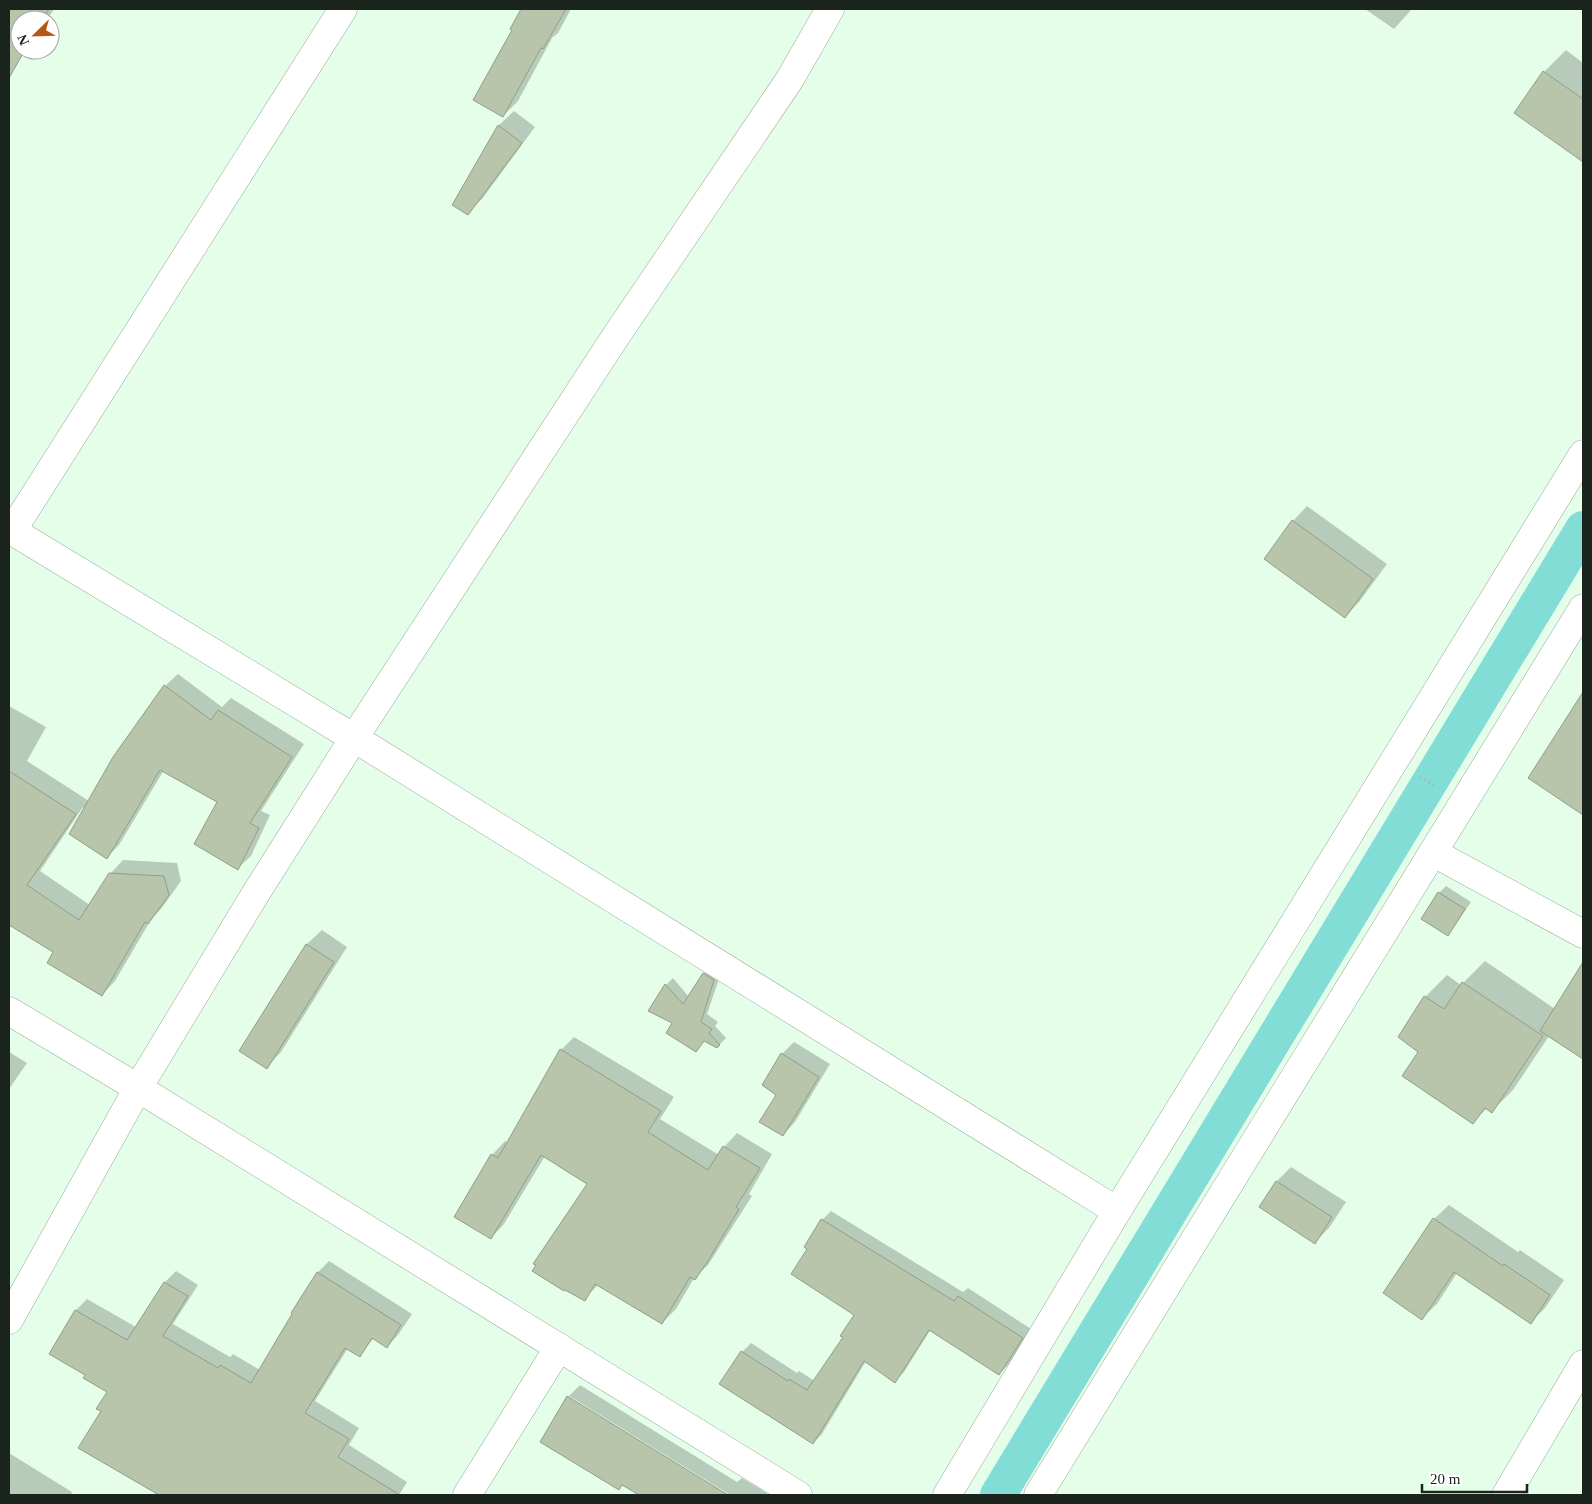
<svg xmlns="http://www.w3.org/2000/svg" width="1592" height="1504" viewBox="0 0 1592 1504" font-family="Georgia,serif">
	<rect width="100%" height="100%" fill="#e5fee9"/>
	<g fill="#0003">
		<polygon points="9,9 54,9 47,20 20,20 20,50 27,50 20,56 9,50"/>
		<polygon points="523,9 571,9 558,33 552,38 518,101 503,116 513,29 511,28"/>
		<polygon points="1365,9 1412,9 1394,29"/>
		<polygon points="1566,50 1583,63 1583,160 1515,112 1544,72"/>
		<polygon points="514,111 535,127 482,199 467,213 454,204 499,125"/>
		<polygon points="1307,506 1387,564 1359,602 1345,617 1293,521"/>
		<polygon points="178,674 222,707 231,698 304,744 261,811 270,815 251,856 238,868 218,802 164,770 119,845 107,857 83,807 40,871 90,905 110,874 123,860 177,863 181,881 161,909 152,918 115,981 102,995 55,952 40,936 9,914 9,811 12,804 9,802 9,706 46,727 27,761 89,801 165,686"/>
		<polygon points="1583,700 1583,804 1578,810 1573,711"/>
		<polygon points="1446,886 1471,902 1454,927 1447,934 1439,893"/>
		<polygon points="322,930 347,947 281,1052 267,1067 240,1050 307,944"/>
		<polygon points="1485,961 1555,1009 1571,984 1583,972 1583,1058 1549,1036 1513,1090 1491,1112 1487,1108 1473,1122 1420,1051 1425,997 1447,975 1461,985"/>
		<polygon points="711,967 721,973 707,1014 718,1022 715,1026 726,1038 717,1047 705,1040 696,1051 673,1023 650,1010 666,985 673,978 689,997 704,973"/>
		<polygon points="574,1037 674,1097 660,1119 719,1155 724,1147 737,1133 772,1154 749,1194 752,1196 708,1265 694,1278 676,1309 662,1323 599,1284 584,1299 588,1183 545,1156 504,1224 491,1238 492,1155 505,1141 508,1143 561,1050"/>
		<polygon points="794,1042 830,1064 795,1122 783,1135 778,1094 782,1054"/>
		<polygon points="9,1052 27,1063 9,1089"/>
		<polygon points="1291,1167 1346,1202 1329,1228 1315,1242 1277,1181"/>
		<polygon points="1449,1205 1518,1252 1520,1250 1564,1280 1545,1308 1531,1322 1457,1273 1437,1304 1422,1318 1434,1219"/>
		<polygon points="831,1211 963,1292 968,1288 1031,1329 1008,1365 999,1374 931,1329 904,1372 895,1381 866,1361 822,1434 813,1443 721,1384 742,1352 751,1343 797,1373 799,1371 815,1381 844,1337 855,1314 806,1247 822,1220"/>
		<polygon points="329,1261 412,1314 398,1335 387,1347 374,1338 359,1355 348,1348 315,1401 359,1428 349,1445 407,1482 399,1495 162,1495 80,1448 103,1411 108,1392 87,1374 51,1353 76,1310 87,1299 136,1327 165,1282 176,1271 198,1285 173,1324 230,1357 233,1354 260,1370 294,1314 293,1313 318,1272"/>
		<polygon points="580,1385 737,1482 742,1478 770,1495 730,1495 569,1396 569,1399 726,1495 641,1495 623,1484 618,1489 568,1397"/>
		<polygon points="9,1453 72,1492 71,1495 9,1495"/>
	</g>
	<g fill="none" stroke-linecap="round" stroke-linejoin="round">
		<polyline stroke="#81ddd5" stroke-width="36" points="998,1495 1583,529"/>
	</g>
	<g fill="#b8c5ab" stroke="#929e85">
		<polygon points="9,9 49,9 42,20 20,20 20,50 25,50 9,78"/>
		<polygon points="521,9 566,9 543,49 541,48 503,117 473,100 512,30 510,29"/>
		<polygon points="1543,71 1583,99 1583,162 1514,113"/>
		<polygon points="498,125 522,143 468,215 452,205"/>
		<polygon points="1292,520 1373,579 1345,618 1264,559"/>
		<polygon points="164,685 211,720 218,710 292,757 250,823 259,828 238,870 194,844 217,802 160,770 107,859 69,834 113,757"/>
		<polygon points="1583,692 1583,815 1528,778"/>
		<polygon points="9,771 76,814 27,885 79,920 109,873 164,876 169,895 148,924 145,922 102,996 47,963 53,952 9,925"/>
		<polygon points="1438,892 1465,909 1448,936 1421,919"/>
		<polygon points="306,944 334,962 267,1069 239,1051"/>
		<polygon points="1583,962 1583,1059 1540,1031"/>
		<polygon points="703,973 714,980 701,1022 712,1029 709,1033 720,1045 717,1048 704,1041 696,1052 666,1033 672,1023 648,1011 665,984 683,1004"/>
		<polygon points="1462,982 1543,1036 1492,1113 1485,1108 1473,1124 1402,1076 1418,1052 1398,1037 1424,996 1444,1009"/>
		<polygon points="560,1049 661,1111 648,1132 708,1170 723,1146 760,1168 736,1207 739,1209 708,1261 695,1280 690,1277 662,1324 595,1284 585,1301 565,1290 564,1291 532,1271 536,1265 533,1264 587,1184 541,1155 491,1239 454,1217 491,1154 498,1158"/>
		<polygon points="781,1053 819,1077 783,1136 759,1122 776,1095 762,1085"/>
		<polygon points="1276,1181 1332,1217 1315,1244 1259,1207"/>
		<polygon points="1433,1218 1503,1266 1504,1264 1550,1295 1531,1324 1454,1272 1422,1320 1383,1293"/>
		<polygon points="821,1219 954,1301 958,1296 1023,1338 999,1375 929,1330 895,1383 864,1361 813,1444 719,1384 741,1351 788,1381 789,1379 807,1390 843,1337 840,1336 854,1315 791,1274 807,1249 804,1247"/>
		<polygon points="317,1272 401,1325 387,1348 372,1338 360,1357 345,1348 305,1413 349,1439 338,1457 400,1495 159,1495 78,1448 101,1411 96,1409 107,1392 83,1378 85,1375 49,1354 75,1310 127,1340 164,1282 188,1296 163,1336 218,1368 220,1365 251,1383 292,1314 291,1313"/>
		<polygon points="567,1396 728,1495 639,1495 622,1485 619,1490 540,1442"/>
	</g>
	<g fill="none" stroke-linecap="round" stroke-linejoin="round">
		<g stroke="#97ad9a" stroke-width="29">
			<g id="minor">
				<polyline points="9,529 354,738 1117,1211"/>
				<polyline points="12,531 343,9"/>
				<polyline points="1434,853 1583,934"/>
				<polyline points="9,1011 138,1088 798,1495"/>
				<polyline points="9,1320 138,1088 256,893 354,738 614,339 790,79 830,9"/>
				<polyline points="467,1495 559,1347"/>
				<polyline points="947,1495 1117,1211 1583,454"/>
				<path d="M1038,1495C1219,1199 1403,905 1583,608"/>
				<polyline points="1506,1495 1583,1364"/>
			</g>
		</g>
		<polyline stroke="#9fb2a2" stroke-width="3" stroke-dasharray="1 4" stroke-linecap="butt" points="1420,777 1436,786"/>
		<use href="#minor" stroke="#fff" stroke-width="28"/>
	</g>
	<rect width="1592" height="1504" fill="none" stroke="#1a231c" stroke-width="20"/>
	<g transform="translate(35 35) rotate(247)"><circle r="24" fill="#ffffff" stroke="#a3a7a4"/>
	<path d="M0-4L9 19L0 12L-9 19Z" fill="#b75712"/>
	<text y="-8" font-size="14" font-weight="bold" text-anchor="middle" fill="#1a231c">N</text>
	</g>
	<path d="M1422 1484v8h105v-8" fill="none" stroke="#1a231c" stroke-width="2.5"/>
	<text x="1430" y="1484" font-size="15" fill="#1a231c" stroke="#ffffff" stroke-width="4" paint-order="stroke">20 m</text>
</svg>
